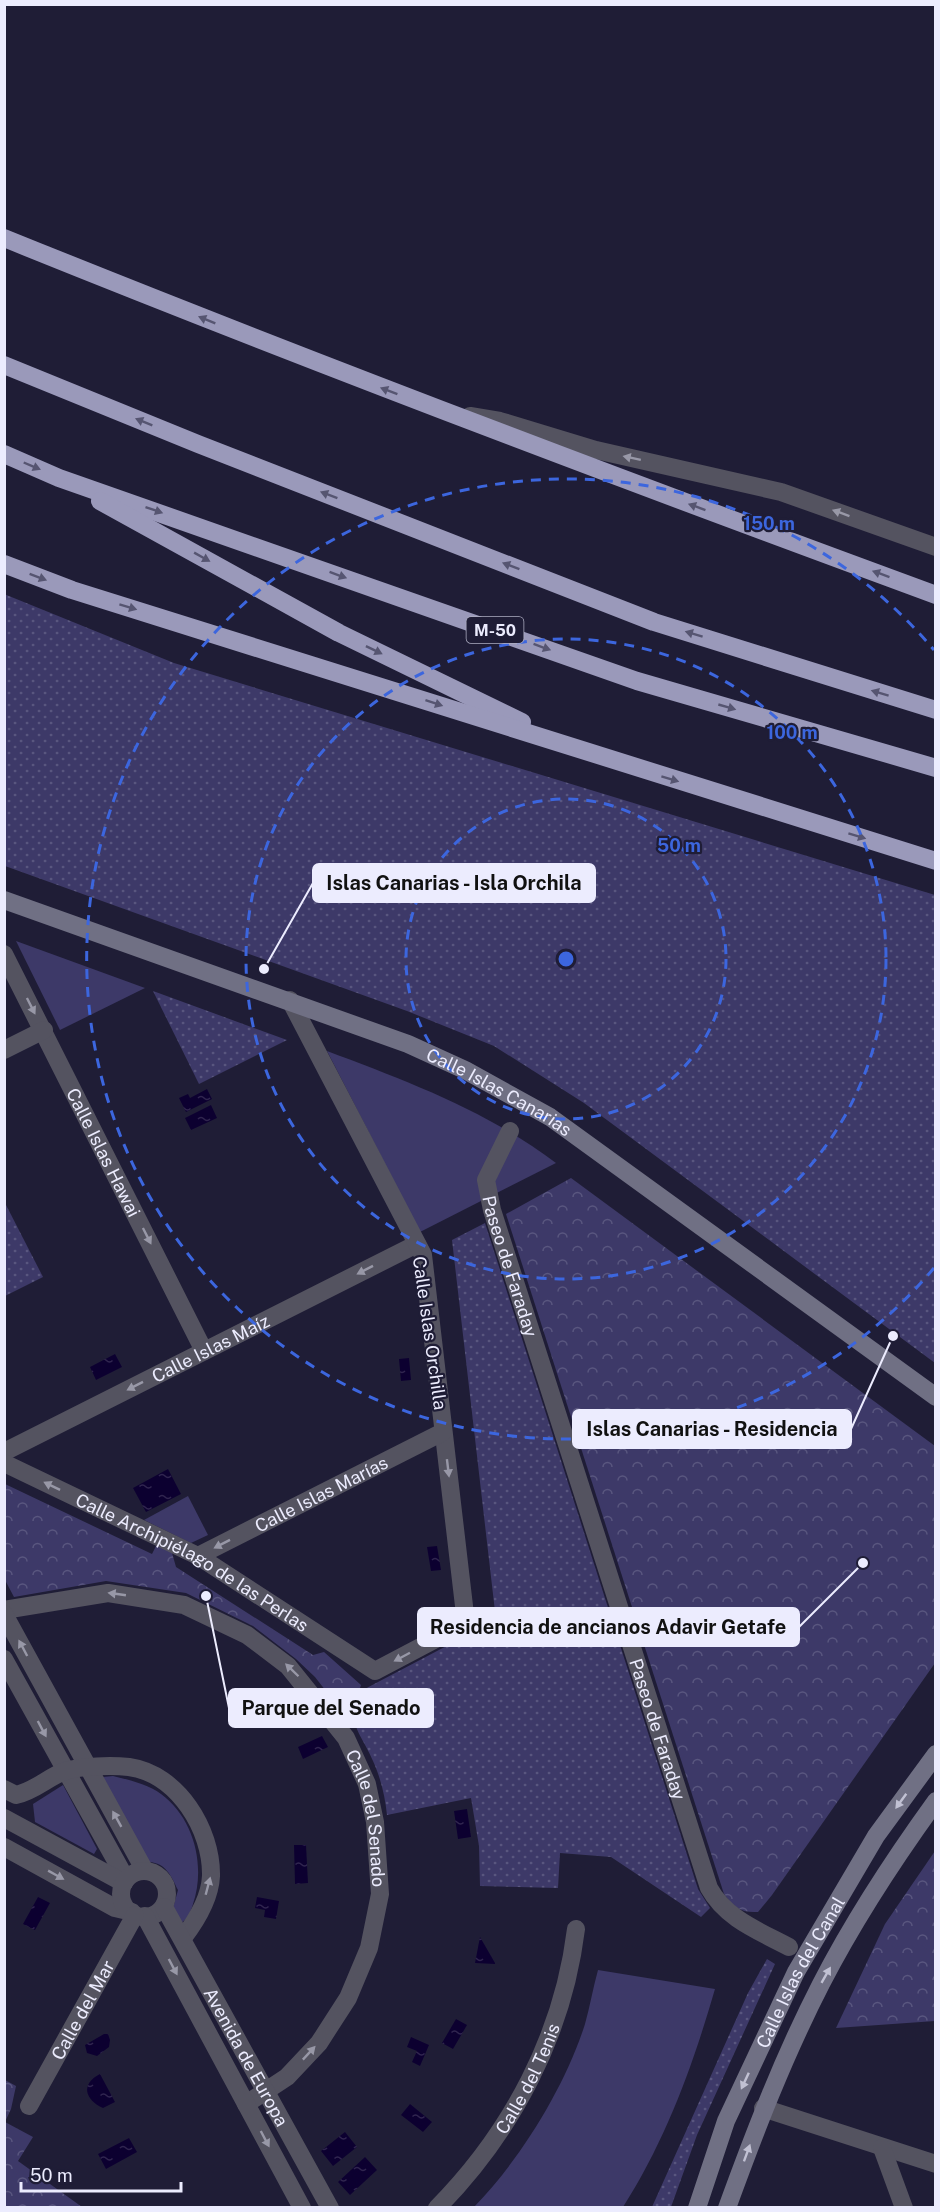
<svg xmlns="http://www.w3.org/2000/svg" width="940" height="2212" viewBox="0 0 940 2212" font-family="'Public Sans',sans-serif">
	<defs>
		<pattern id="grass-dots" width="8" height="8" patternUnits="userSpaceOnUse" patternTransform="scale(1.5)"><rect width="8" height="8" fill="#3d3968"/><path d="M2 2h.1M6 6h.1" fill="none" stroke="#59567f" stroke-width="1.8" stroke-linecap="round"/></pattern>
		<pattern id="park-crowns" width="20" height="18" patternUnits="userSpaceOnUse" patternTransform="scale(1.5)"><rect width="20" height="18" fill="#3d3968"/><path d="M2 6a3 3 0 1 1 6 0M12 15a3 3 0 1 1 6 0" fill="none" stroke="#59567f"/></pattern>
		<pattern id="water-ripples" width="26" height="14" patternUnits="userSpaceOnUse" patternTransform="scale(1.5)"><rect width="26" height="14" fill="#0c0030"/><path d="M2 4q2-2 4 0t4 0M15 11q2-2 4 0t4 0" fill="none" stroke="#30254f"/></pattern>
	</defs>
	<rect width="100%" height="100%" fill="#1f1d36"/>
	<g fill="url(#grass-dots)">
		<polygon points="4,594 174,663 935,895 935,1363 584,1103 494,1046 407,1011 5,866"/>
		<polygon points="153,991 287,1040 199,1084"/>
		<polygon points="5,1203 43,1277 5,1296 4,1204"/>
		<path d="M485,1223L698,1889L710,1908L701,1917L611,1857L560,1853L558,1888L480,1886L479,1846L471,1798L387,1815C385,1796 381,1779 373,1761C360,1731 347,1726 359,1692L496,1620L452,1240Z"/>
		<polygon points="767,1959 775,1964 697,2135 671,2207 652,2207 748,1993"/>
	</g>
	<g fill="url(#park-crowns)">
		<path d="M571,1178L935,1446V1663L772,1895L758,1912C740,1913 734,1907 724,1894L506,1214Z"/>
		<polygon points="5,1484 152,1554 158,1542 172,1553 176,1567 313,1655 324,1652 361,1685 353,1710 340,1709 315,1677 296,1659 253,1626 186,1593 106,1581 14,1597 5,1580"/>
		<polygon points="935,1851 935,2021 836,2028 885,1924"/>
		<polygon points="5,2080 16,2086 11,2109 5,2122 33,2137 18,2161 82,2207 5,2207"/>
	</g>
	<g fill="#3d3968">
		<polygon points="16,941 145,988 60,1030"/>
		<path d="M327,1051C407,1081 487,1111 556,1163L420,1232Z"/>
		<polygon points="188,1496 208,1535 191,1543 144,1520"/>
		<path d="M113,1776C129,1780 148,1784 161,1794C194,1818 206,1866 193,1904C191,1911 188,1919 181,1923L173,1908L178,1890C171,1876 166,1863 149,1862L103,1777Z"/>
		<polygon points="63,1785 97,1849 94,1854 35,1822 33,1804"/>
		<path d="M598,1970L715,1989C693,2065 666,2140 623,2207H474C520,2160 565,2087 585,2024C590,2006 593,1988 598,1970Z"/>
	</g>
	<g fill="url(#water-ripples)">
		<polygon points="207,1089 212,1099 186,1112 179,1098 188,1094 190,1098"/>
		<polygon points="211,1105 217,1118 191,1130 185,1118"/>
		<polygon points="115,1354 122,1367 96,1380 90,1367"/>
		<polygon points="409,1358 411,1380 401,1381 399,1359"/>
		<polygon points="168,1469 181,1494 146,1512 133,1488"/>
		<polygon points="437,1546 441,1570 431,1571 427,1547"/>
		<polygon points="322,1736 328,1747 303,1759 298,1747"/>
		<polygon points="467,1809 471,1837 458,1839 454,1811"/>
		<polygon points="294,1845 306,1845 308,1883 295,1884"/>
		<polygon points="38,1897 50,1903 35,1930 23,1924"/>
		<polygon points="257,1897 279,1901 276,1919 264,1917 265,1910 255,1908"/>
		<polygon points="480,1937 495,1963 495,1964 475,1963"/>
		<polygon points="456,2019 467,2025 453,2049 442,2043"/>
		<polygon points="104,2034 108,2034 110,2040 109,2047 97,2056 87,2053 85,2045"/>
		<polygon points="411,2037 429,2045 420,2066 412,2062 417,2051 407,2047"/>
		<path d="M100,2074L115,2102L103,2108C85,2100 80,2084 100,2074Z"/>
		<polygon points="410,2104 432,2122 423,2132 401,2115"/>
		<polygon points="345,2132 357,2147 333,2166 321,2151"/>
		<polygon points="129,2138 137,2152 106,2169 98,2154"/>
		<polygon points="365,2157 377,2170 350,2195 338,2182"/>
	</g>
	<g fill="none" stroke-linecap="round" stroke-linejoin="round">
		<g stroke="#545360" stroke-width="18">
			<polyline points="470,416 500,421 596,450 781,492 936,547"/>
			<path id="s1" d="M4,954L204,1351"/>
			<polyline points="4,1050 44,1030"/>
			<path id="s2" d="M510,1131L486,1180L492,1210L709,1888C726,1919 759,1931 789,1947"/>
			<path id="s3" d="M4,1452L417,1244"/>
			<path id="s4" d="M4,1463L198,1556L375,1671L466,1623L423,1255L290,1000"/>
			<path id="s5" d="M198,1556L443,1432"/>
			<path id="s6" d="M4,1610L108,1593L184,1605L247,1635L288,1666L346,1738L367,1784L375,1822L380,1894L369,1948L348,1998L319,2043L287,2077L246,2104"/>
			<polyline points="4,1614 145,1871"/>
			<polyline points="4,1659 126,1879"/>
			<path d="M4,1789L16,1795C35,1791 48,1777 65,1771C82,1766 111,1765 129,1767C178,1774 212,1830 211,1876C210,1898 196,1921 183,1938"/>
			<polyline points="4,1818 124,1883"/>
			<polyline points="4,1847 115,1908 132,1912"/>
			<circle cx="144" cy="1894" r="23"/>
			<path id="s7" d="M164,1907L330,2208"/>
			<polyline points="145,1916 302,2208"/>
			<path id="s8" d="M29,2106L135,1915"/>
			<polyline points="763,2108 936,2164"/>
			<polyline points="882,2148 904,2208"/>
			<path id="s9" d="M437,2208C512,2132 563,2035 576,1929"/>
		</g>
		<g stroke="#707084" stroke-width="18">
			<path id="s10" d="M4,900L408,1044L465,1070L550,1117L936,1397"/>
			<path id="s11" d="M697,2208L726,2121L796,1972L876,1836L936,1754"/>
			<path d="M727,2208C755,2131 784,2056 821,1984C854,1920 894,1859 936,1801"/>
		</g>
		<g stroke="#9a99ba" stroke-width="18">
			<path d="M4,238C313,363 623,480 936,595"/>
			<polyline points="4,365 198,444 654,622 936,710"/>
			<polyline points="4,454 59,478 637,681 936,768"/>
			<polyline points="100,501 339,633 522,722"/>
			<polyline points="4,564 72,590 936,861"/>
		</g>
	</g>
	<defs><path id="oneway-solid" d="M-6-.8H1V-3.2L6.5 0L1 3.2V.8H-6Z" transform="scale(1.5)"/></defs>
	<g fill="#565571">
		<use href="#oneway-solid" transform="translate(207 320) rotate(-158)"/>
		<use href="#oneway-solid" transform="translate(389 391) rotate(-159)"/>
		<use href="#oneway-solid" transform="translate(144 422) rotate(-158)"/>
		<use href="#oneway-solid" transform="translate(32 466) rotate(23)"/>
		<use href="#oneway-solid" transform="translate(329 495) rotate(-159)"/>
		<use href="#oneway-solid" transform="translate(697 507) rotate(-160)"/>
		<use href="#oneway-solid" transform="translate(154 510) rotate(19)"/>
		<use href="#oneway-solid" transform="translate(202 557) rotate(29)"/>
		<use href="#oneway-solid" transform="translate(511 566) rotate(-159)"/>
		<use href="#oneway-solid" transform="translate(881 574) rotate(-160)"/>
		<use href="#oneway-solid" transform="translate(338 575) rotate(20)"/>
		<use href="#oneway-solid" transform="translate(38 577) rotate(21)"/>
		<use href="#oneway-solid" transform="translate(128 607) rotate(17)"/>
		<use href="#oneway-solid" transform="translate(694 634) rotate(-163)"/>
		<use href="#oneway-solid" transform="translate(542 647) rotate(20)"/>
		<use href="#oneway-solid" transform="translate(374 650) rotate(26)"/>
		<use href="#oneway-solid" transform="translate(880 693) rotate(-163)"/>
		<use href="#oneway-solid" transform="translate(434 703) rotate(18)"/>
		<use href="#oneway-solid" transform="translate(727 707) rotate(16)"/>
		<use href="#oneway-solid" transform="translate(670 779) rotate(17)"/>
		<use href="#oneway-solid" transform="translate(857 836) rotate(17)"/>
	</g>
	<g fill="#9898a7">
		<use href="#oneway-solid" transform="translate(632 458) rotate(-168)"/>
		<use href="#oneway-solid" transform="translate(841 513) rotate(-160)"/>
		<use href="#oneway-solid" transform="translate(31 1006) rotate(63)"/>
		<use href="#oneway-solid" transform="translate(147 1236) rotate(63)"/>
		<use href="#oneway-solid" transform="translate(365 1270) rotate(153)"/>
		<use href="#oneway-solid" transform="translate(135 1386) rotate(153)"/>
		<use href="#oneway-solid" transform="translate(448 1468) rotate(83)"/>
		<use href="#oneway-solid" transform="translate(52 1486) rotate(-154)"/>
		<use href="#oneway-solid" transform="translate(222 1544) rotate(153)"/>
		<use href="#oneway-solid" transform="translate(117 1594) rotate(-172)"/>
		<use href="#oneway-solid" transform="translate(23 1648) rotate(-118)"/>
		<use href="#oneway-solid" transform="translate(402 1657) rotate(152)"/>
		<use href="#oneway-solid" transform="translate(292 1670) rotate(-136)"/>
		<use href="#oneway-solid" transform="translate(42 1729) rotate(62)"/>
		<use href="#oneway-solid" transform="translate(117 1819) rotate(-119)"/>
		<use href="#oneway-solid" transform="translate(56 1875) rotate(29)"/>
		<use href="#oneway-solid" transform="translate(208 1886) rotate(-75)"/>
		<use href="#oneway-solid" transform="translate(173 1967) rotate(62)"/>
		<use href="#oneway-solid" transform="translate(309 2053) rotate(-47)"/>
		<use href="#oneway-solid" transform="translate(265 2139) rotate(62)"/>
	</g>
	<g fill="#c1c1d3">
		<use href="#oneway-solid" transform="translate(901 1801) rotate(126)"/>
		<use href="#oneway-solid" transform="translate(826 1975) rotate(-60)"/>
		<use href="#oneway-solid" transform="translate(745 2081) rotate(115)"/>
		<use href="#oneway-solid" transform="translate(747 2153) rotate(-70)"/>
	</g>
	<g fill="none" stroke="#3c66de" stroke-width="3" stroke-dasharray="10 8">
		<circle cx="566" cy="959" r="160"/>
		<circle cx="566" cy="959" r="320"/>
		<path d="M934 1268A480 480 0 1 1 934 650"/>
	</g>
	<g text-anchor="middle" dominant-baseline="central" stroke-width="4.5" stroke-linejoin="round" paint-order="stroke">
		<rect fill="#1f1d36" stroke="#aeaec2" stroke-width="1.5" x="466.5" y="617" width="57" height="26" rx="4.5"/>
		<g font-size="16" font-weight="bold" fill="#ececfe">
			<text x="495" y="630">M-50</text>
		</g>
		<g font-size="18" fill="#ececfe" stroke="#1f1d36">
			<text stroke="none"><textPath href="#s10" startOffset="532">Calle Islas Canarias</textPath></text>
			<text stroke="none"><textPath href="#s1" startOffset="222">Calle Islas Hawai</textPath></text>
			<text stroke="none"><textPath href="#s2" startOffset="144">Paseo de Faraday</textPath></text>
			<text transform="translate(430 1333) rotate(82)">Calle Islas Orchilla</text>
			<text stroke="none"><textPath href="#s3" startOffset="231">Calle Islas Maíz</textPath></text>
			<text stroke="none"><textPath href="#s5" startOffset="138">Calle Islas Marías</textPath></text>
			<text stroke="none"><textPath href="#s4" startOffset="213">Calle Archipiélago de las Perlas</textPath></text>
			<text stroke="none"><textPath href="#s2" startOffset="630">Paseo de Faraday</textPath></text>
			<text stroke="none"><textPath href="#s6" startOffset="480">Calle del Senado</textPath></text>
			<text stroke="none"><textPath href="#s11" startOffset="258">Calle Islas del Canal</textPath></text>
			<text stroke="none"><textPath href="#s8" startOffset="110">Calle del Mar</textPath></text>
			<text stroke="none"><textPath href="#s7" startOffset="171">Avenida de Europa</textPath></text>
			<text stroke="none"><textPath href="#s9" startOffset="159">Calle del Tenis</textPath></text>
		</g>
	</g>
	<circle cx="566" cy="959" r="9" fill="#3c66de" stroke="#1f1d36" stroke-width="3"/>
	<g font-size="18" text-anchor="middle" font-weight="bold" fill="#3c66de" stroke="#1f1d36" stroke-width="4.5" stroke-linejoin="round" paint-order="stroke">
		<text x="769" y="530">150 m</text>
		<text x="792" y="739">100 m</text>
		<text x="679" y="852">50 m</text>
	</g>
	<path fill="none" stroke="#ececfe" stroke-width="2" d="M264 969L313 883M893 1336L851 1429M863 1563L799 1627M206 1596L229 1708"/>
	<g fill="#ececfe" stroke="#1f1d36" stroke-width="2">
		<circle cx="264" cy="969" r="6"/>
		<circle cx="893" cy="1336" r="6"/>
		<circle cx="863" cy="1563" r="6"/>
		<circle cx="206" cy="1596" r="6"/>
	</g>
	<g fill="#ececfe" stroke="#ececfe" stroke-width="2">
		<rect x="313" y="864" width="282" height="38" rx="6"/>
		<rect x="573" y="1410" width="278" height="38" rx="6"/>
		<rect x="418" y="1608" width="381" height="38" rx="6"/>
		<rect x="229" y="1689" width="204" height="38" rx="6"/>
	</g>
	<g font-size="20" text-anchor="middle" font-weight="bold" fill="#111">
		<text x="454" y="890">Islas Canarias - Isla Orchila</text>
		<text x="712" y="1436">Islas Canarias - Residencia</text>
		<text x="608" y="1634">Residencia de ancianos Adavir Getafe</text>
		<text x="331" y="1715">Parque del Senado</text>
	</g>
	<rect width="940" height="2212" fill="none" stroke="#ececfe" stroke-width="12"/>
	<path d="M21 2182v9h160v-9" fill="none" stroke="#ececfe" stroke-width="3"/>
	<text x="30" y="2182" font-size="18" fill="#ececfe" stroke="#1f1d36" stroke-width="4.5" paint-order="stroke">50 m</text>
</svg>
